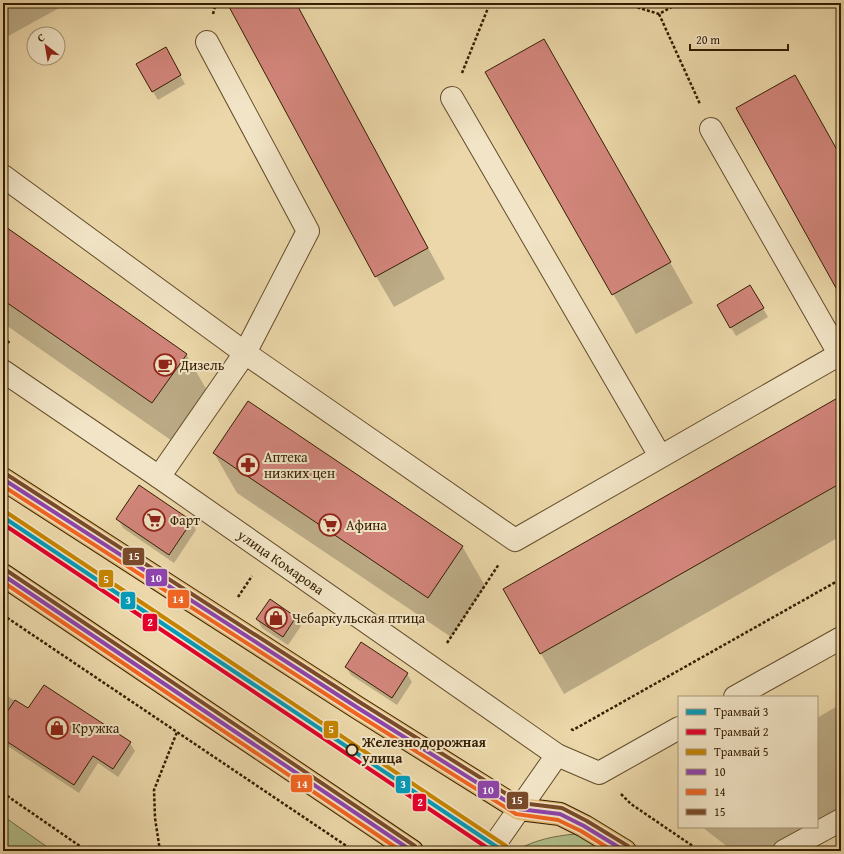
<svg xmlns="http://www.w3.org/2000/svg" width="844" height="854" viewBox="0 0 844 854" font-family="'Gentium Book Plus',serif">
	<rect width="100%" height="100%" fill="#ebd7a9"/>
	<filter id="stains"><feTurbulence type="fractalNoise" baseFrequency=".005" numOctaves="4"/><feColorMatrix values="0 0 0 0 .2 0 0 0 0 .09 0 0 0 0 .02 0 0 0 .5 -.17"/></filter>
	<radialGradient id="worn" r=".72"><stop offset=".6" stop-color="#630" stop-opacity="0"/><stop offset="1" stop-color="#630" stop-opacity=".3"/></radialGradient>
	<g fill="#b2bf8c" stroke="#736e46">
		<polygon points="3,816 53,851 3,851"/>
		<path d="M575,834L585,835L610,851H518L517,850C535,840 554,836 575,834Z"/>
	</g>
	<g fill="#0003">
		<polygon points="3,3 68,3 3,39"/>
		<polygon points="238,3 296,3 445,279 394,307 376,276"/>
		<polygon points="165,49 185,84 158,100 137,64"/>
		<polygon points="487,73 567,80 693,303 636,334"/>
		<polygon points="3,227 186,354 209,394 175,443 3,323"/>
		<polygon points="750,286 768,317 736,336 718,305"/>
		<polygon points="841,398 841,536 564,694 504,589"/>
		<polygon points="214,453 462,546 485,586 451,637 237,493"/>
		<polygon points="140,487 192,522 196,530 174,563 123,528 118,519"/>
		<polygon points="270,600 296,618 301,626 288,645 262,628 257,619"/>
		<polygon points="346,667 407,674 412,682 397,705 351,675"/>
		<polygon points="3,693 29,710 130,743 135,751 118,777 98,763 79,793 3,743"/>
		<polygon points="841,704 841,813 817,826 817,718"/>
		<polygon points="702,827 816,827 773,851 772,850 769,851 733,851"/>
	</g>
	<g fill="#d3867c" stroke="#341e00">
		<polygon points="227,3 296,3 428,248 375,277"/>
		<polygon points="544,39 671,262 612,295 485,72"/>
		<polygon points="166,47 181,75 152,92 136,64"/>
		<polygon points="795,75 841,157 841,297 736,108"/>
		<polygon points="3,225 187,354 152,403 3,300"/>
		<polygon points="750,285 764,308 730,328 717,305"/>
		<polygon points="841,396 841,483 540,654 503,589"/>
		<polygon points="248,401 463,546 428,598 213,453"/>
		<polygon points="139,485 192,521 169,555 116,519"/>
		<polygon points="270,599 296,617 283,637 256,619"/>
		<polygon points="361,642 408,673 392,698 345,667"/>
		<polygon points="44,685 131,742 113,769 93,756 74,785 3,739 3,718 15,700 28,708"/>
	</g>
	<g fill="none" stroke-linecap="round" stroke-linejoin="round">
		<g stroke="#624c2a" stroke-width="24">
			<g id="minor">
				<polyline points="207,42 308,231 245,353 515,540 840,354"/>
				<polyline points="452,98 660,456"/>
				<polyline points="711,129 841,357"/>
				<polyline points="3,176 245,353 159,477"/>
				<polyline points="3,371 159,477 557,755 599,773 679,728"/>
				<polyline points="735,697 841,638"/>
				<polyline points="490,851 557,755"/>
				<polyline points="784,851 841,820"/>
			</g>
		</g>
		<g stroke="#341e00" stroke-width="24">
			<g id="major">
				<polyline points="3,479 358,708 519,809 560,814 584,826 625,851"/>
				<polyline points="3,575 412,851"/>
			</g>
		</g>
		<g stroke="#341e00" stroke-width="2.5" stroke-dasharray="3 2" stroke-linecap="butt">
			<polyline points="623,3 659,14 679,3"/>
			<polyline points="213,14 216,3"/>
			<polyline points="659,14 700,104"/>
			<polyline points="462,73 490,3"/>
			<polyline points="3,338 10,343"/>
			<polyline points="238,597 252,576"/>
			<polyline points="3,615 354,851"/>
			<polyline points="447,643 499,564"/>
			<polyline points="571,729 573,730 841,579"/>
			<polyline points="3,793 87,851"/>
			<polyline points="621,794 631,804 700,851"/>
			<polyline points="160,851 155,818 154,790 177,732"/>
		</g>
		<use href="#minor" stroke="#f2e5c7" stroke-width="22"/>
		<use href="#major" stroke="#e6bc74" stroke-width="22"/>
		<g stroke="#f2e5c7" stroke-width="7">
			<g id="bus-1">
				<polyline points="3,479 358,708 519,809 560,814 584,826 625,851"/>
				<polyline points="3,575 412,851"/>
			</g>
		</g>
		<g stroke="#f2e5c7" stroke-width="7">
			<g id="bus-2">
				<polyline points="3,486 355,713 516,814 558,820 581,831 613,851"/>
				<polyline points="3,582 401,851"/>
			</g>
		</g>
		<g stroke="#f2e5c7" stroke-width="7">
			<g id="bus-3">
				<polyline points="6,474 361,703 521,803 562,808 587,821 628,846"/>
				<polyline points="6,570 415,846"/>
			</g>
		</g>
		<use href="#bus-1" stroke="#8e44ad" stroke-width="4"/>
		<use href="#bus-2" stroke="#f26522" stroke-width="4"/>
		<use href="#bus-3" stroke="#7a4b2a" stroke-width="4"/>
		<g stroke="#f2e5c7" stroke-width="7">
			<polyline id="tram-1" points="3,517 503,851"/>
		</g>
		<g stroke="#f2e5c7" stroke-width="7">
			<polyline id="tram-2" points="3,524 492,851"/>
		</g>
		<g stroke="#f2e5c7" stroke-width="7">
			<polyline id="tram-3" points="6,512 506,846"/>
		</g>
		<use href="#tram-1" stroke="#059bb9" stroke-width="4"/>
		<use href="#tram-2" stroke="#e4002b" stroke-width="4"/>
		<use href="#tram-3" stroke="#c68400" stroke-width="4"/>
	</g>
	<defs>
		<g id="cafe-ring" transform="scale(1.15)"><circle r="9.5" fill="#f2e5c7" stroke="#8f2418" stroke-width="1.5"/><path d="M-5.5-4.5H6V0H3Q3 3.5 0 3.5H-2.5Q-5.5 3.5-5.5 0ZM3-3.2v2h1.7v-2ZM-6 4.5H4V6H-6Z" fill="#8f2418"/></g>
		<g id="pharmacy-ring" transform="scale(1.15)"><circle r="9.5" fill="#f2e5c7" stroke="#8f2418" stroke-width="1.5"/><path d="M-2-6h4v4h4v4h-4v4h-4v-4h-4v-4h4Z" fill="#8f2418"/></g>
		<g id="supermarket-ring" transform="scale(1.15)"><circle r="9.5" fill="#f2e5c7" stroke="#8f2418" stroke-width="1.5"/><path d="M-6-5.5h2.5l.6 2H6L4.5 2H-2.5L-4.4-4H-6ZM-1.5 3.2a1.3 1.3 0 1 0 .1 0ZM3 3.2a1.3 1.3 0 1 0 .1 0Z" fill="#8f2418"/></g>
		<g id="shop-ring" transform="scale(1.15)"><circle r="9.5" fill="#f2e5c7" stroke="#8f2418" stroke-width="1.5"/><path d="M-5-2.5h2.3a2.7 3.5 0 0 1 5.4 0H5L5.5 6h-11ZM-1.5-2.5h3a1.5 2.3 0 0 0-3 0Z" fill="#8f2418"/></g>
	</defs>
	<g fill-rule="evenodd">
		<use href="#cafe-ring" x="165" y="365"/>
		<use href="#pharmacy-ring" x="248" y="465"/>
		<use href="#supermarket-ring" x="154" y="520"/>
		<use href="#supermarket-ring" x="330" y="525"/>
		<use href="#shop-ring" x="276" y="618"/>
		<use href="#shop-ring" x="57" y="728"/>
	</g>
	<circle fill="#f2e5c7" stroke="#341e00" stroke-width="2" cx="352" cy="750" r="5.5"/>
	<g text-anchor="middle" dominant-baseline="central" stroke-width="4" stroke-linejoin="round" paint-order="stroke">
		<g font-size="14" fill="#341e00" stroke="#f2e5c7" text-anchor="start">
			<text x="180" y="365">Дизель</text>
			<text x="264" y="457">Аптека<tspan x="264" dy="16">низких цен</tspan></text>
			<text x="170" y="520">Фарт</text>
			<text x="346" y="525">Афина</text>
			<text x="292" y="618">Чебаркульская птица</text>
			<text x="72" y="728">Кружка</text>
		</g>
		<g font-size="14" fill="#341e00" stroke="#f2e5c7">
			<text transform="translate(281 562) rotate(35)">улица Комарова</text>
		</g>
		<g font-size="14" font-weight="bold" fill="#341e00" stroke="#f2e5c7" text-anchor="start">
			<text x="362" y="742">Железнодорожная<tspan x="362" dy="16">улица</tspan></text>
		</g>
	</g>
	<g stroke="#f2e5c7" stroke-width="1.5">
		<rect x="122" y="547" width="23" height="19" rx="4" fill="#7a4b2a"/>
		<rect x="145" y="568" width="23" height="19" rx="4" fill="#8e44ad"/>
		<rect x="98" y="569" width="16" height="19" rx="4" fill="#c68400"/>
		<rect x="167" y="589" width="23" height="20" rx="4" fill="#f26522"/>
		<rect x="120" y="591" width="16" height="19" rx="4" fill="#059bb9"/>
		<rect x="142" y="613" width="16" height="19" rx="4" fill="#e4002b"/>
		<rect x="323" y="720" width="16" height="19" rx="4" fill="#c68400"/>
		<rect x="290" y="774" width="23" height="19" rx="4" fill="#f26522"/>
		<rect x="395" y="775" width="16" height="19" rx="4" fill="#059bb9"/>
		<rect x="477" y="780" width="23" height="19" rx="4" fill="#8e44ad"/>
		<rect x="506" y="791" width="23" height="19" rx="4" fill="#7a4b2a"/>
		<rect x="412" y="793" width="15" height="19" rx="4" fill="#e4002b"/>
	</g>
	<g font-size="11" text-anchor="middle" font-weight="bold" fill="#fff">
		<text x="134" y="560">15</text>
		<text x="156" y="582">10</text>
		<text x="106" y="583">5</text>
		<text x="178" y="603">14</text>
		<text x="128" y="604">3</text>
		<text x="150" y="626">2</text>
		<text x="331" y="733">5</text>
		<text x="302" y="788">14</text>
		<text x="403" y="788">3</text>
		<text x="488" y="794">10</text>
		<text x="517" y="804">15</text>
		<text x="420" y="806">2</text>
	</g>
	<rect width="844" height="854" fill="none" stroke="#ebd7a9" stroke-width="16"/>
	<rect x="4" y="4" width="836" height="846" fill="none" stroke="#341e00" stroke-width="2"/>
	<rect x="8" y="8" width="828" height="838" fill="none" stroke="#341e00"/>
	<rect x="678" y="696" width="140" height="132" fill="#f2e5c7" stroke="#a69577"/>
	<rect x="686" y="709" width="20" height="6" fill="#059bb9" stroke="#a69577"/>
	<text x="714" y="716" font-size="12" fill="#341e00">Трамвай 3</text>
	<rect x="686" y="729" width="20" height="6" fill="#e4002b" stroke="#a69577"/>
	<text x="714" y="736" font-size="12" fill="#341e00">Трамвай 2</text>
	<rect x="686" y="749" width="20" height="6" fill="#c68400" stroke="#a69577"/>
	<text x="714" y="756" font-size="12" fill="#341e00">Трамвай 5</text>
	<rect x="686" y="769" width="20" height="6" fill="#8e44ad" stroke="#a69577"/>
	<text x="714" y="776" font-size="12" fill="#341e00">10</text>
	<rect x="686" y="789" width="20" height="6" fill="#f26522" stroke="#a69577"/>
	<text x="714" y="796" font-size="12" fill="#341e00">14</text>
	<rect x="686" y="809" width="20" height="6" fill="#7a4b2a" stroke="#a69577"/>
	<text x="714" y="816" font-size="12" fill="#341e00">15</text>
	<g transform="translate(46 46) rotate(329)"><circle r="19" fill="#f2e5c7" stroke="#a69577"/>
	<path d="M0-3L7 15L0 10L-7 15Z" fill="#8f2418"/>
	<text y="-6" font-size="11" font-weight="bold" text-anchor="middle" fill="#341e00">С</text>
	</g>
	<path d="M690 44v6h98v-6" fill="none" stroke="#341e00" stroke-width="2"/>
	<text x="696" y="44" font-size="12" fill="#341e00" stroke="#f2e5c7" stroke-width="3" paint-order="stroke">20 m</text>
	<rect width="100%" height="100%" filter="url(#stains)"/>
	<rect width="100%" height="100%" fill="url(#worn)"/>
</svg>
